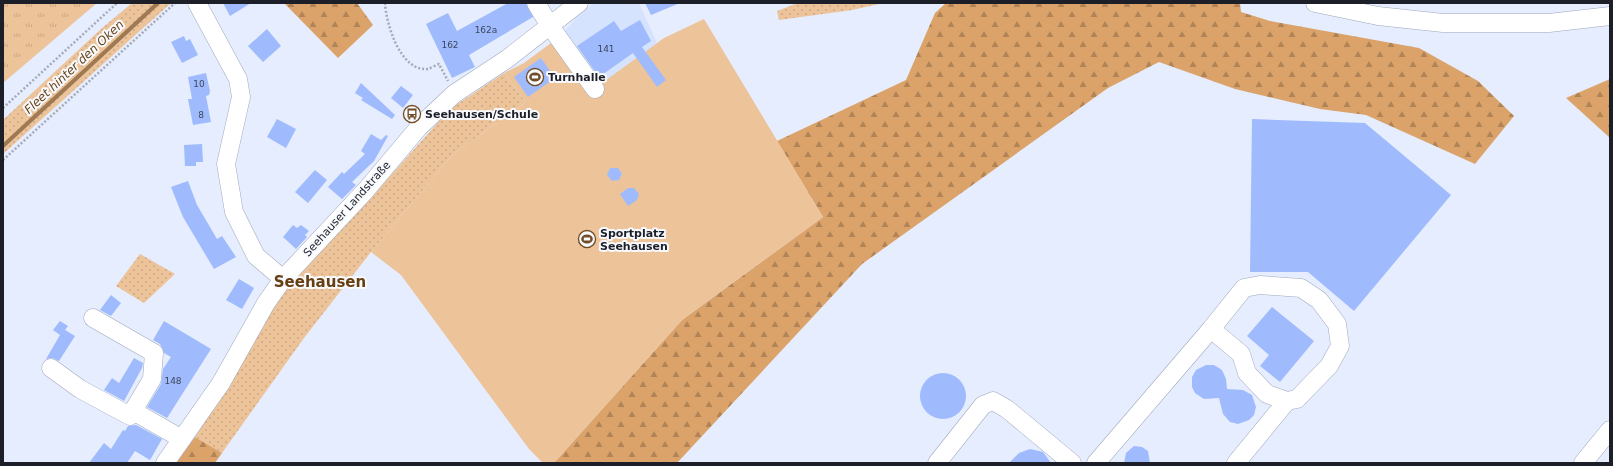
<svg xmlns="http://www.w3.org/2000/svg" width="1613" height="466" viewBox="0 0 1613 466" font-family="'DejaVu Sans',sans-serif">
	<defs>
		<pattern id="grass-dots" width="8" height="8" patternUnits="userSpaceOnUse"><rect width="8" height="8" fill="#edc39a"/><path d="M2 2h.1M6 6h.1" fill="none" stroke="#cba785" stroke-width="1.8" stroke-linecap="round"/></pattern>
		<pattern id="forest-firs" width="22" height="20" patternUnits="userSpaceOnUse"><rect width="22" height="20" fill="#dba36a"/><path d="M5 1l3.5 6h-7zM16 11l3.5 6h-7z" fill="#b18457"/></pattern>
		<pattern id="park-tufts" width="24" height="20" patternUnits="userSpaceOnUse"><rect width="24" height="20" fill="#edc39a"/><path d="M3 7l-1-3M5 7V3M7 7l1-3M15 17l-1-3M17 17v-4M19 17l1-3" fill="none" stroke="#cba785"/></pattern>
	</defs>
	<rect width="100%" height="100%" fill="#e5edfe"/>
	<polygon fill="#d6e3fe" points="594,3 639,3 657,43 595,88 559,37 580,14"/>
	<g fill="url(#grass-dots)">
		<polygon points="132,3 171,3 3,154 3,120 101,29"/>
		<polygon points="798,3 884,3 852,10 779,20 777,11"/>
		<polygon points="504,73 526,102 452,155 371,252 304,338 222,453 195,437 224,390 268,312 289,285 375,193 450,109"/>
		<polygon points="140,254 175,274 144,303 116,286"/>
	</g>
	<g fill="url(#forest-firs)">
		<polygon points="284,3 357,3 373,25 338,58"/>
		<polygon points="946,3 1240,3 1241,12 1270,21 1419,48 1478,81 1514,116 1475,164 1366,115 1320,109 1235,89 1159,62 1108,88 862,264 677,463 554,463 682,320 823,217 777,141 906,80 935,13"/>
		<polygon points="1610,79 1610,138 1566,98"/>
		<polygon points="195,437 222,453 215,463 176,463"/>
	</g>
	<polygon fill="url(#park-tufts)" points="3,3 97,3 3,83"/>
	<polygon fill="#edc39a" points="704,19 823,217 682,320 554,463 543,463 529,449 401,275 371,252 452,155 526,102 504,73 524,63 559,37 595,88 664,38"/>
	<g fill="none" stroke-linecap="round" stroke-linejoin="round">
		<polyline stroke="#9f7954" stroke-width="4" points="3,146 158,3"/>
	</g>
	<g fill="#9fbbfd">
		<polygon points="223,3 251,3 230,16"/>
		<polygon points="508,3 526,3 533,17 469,55 475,67 452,78 426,24 448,13 457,31"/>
		<polygon points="645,3 680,3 651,15"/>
		<polygon points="640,20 651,41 642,47 666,80 657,87 633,53 599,77 577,46 614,21 621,31"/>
		<polygon points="267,29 281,46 263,62 248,46"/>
		<polygon points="184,36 186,41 190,39 198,55 182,63 171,42"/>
		<polygon points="541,58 555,78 528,97 514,77"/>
		<polygon points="206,73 210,91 209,95 206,96 211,122 193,125 188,99 192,99 188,77"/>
		<polygon points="361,83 395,115 392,119 361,100 363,98 355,93"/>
		<polygon points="401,86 413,95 403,108 391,98"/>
		<polygon points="277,119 296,129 286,148 267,137"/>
		<polygon points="1252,119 1365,123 1451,195 1354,311 1308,272 1250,272"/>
		<polygon points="371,134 381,140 386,135 388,136 374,161 352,182 356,185 342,199 328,187 342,172 344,174 365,154 361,151"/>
		<polygon points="202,144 203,162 196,162 196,166 185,166 184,145"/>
		<polygon points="610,168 618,168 622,174 619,180 612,181 607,175"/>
		<polygon points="315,170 327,180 308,203 295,192"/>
		<polygon points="188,181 197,205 217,239 222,236 236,257 214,269 183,217 171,187"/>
		<polygon points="628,188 634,188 639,194 637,200 628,206 620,194"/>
		<polygon points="293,225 297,228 301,225 309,231 305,235 307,237 296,249 283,237"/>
		<polygon points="239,279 254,288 242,309 226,300"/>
		<polygon points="111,295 121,303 111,316 100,310"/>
		<polygon points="1272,307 1314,341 1280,382 1260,366 1269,355 1247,336"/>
		<polygon points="60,321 68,326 65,330 75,336 59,361 52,358 46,359 60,335 53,330"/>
		<polygon points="164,321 211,349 167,418 147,407 161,384 163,369 171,357 164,353 160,344 153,340"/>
		<polygon points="134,358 143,363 142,368 124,401 104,390 112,378 119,383"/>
		<polygon points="1206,365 1214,365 1222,370 1226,379 1227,389 1243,390 1252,395 1256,407 1254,415 1249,420 1238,424 1230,422 1223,414 1219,398 1204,399 1195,393 1192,387 1192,377 1196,370"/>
		<circle cx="943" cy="396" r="23"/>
		<polygon points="136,425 162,439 150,460 135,451 127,463 89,463 104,443 111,449 123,430 125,431 128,426"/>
		<polygon points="1134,446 1142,447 1148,451 1150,463 1124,463 1126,453"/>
		<polygon points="1030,449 1043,452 1051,463 1009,463 1019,453"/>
	</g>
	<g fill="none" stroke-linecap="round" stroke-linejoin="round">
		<g stroke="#9fa7bb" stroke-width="19">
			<g id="minor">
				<polyline points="197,3 238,79 241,97 226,164 234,212 256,256 283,279"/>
				<polyline points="536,3 550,26 595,89"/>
				<polyline points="1315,3 1378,16 1443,23 1549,23 1610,16"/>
				<polygon points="1260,285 1301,288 1319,300 1337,324 1340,346 1329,366 1297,399 1287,401 1267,394 1247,373 1241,354 1211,329 1244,288"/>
				<polyline points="51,368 80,389 130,416 152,379 154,353 93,318"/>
				<polyline points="133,411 182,439"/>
				<polyline points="165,463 221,383 266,303 283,279 366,190 419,127 454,94 507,59 579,3"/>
				<polyline points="937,463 983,405 993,401 1007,409 1072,463"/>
				<polyline points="1096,463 1211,329"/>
				<polyline points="1236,463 1287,401"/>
				<polyline points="1583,463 1610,430"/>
			</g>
		</g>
		<g stroke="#a4aab8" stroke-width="2.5" stroke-dasharray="2 2" stroke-linecap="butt">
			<path d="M385,3C386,23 400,72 428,69C431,68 436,65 439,64L448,81"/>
			<polyline points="3,108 117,3"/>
			<polyline points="3,160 175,3"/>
		</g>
		<use href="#minor" stroke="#fff" stroke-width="18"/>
	</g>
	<defs>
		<g id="stadium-ring" transform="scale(0.9)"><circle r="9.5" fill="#f8fafe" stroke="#714d27" stroke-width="1.5"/><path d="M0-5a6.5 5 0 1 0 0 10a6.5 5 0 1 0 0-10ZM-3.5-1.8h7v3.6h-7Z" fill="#714d27"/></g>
		<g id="bus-ring" transform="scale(0.9)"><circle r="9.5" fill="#f8fafe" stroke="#714d27" stroke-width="1.5"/><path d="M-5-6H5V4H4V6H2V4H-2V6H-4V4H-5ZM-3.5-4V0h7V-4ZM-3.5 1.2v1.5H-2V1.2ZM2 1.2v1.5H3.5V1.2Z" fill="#714d27"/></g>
	</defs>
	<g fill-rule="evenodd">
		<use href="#stadium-ring" x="535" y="77"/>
		<use href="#bus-ring" x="412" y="114"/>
		<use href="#stadium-ring" x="587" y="239"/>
	</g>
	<g text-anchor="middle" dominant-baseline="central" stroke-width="4" stroke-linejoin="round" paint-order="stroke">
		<g font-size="9" fill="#3d465c">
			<text x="486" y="30">162a</text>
			<text x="450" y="45">162</text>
			<text x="606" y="49">141</text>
			<text x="199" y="84">10</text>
			<text x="201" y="115">8</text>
			<text x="173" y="381">148</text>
		</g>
		<g font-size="11" font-weight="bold" fill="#1c1f27" stroke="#f8fafe" text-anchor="start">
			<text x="548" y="77">Turnhalle</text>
			<text x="425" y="114">Seehausen/Schule</text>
			<text x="600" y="233">Sportplatz<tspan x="600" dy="13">Seehausen</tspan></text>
		</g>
		<g font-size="11" fill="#1c1f27" stroke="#f8fafe">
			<text transform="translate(347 209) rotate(-48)">Seehauser Landstraße</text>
		</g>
		<g font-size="12" font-style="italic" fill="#6b451b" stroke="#f8fafe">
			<text transform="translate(74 67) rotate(-43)">Fleet hinter den Oken</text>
		</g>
		<g font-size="15" font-weight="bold" fill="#663f11" stroke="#f8fafe">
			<text x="320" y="282">Seehausen</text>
		</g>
	</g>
	<rect width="1613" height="466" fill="none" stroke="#1c1f27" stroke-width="8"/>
</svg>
